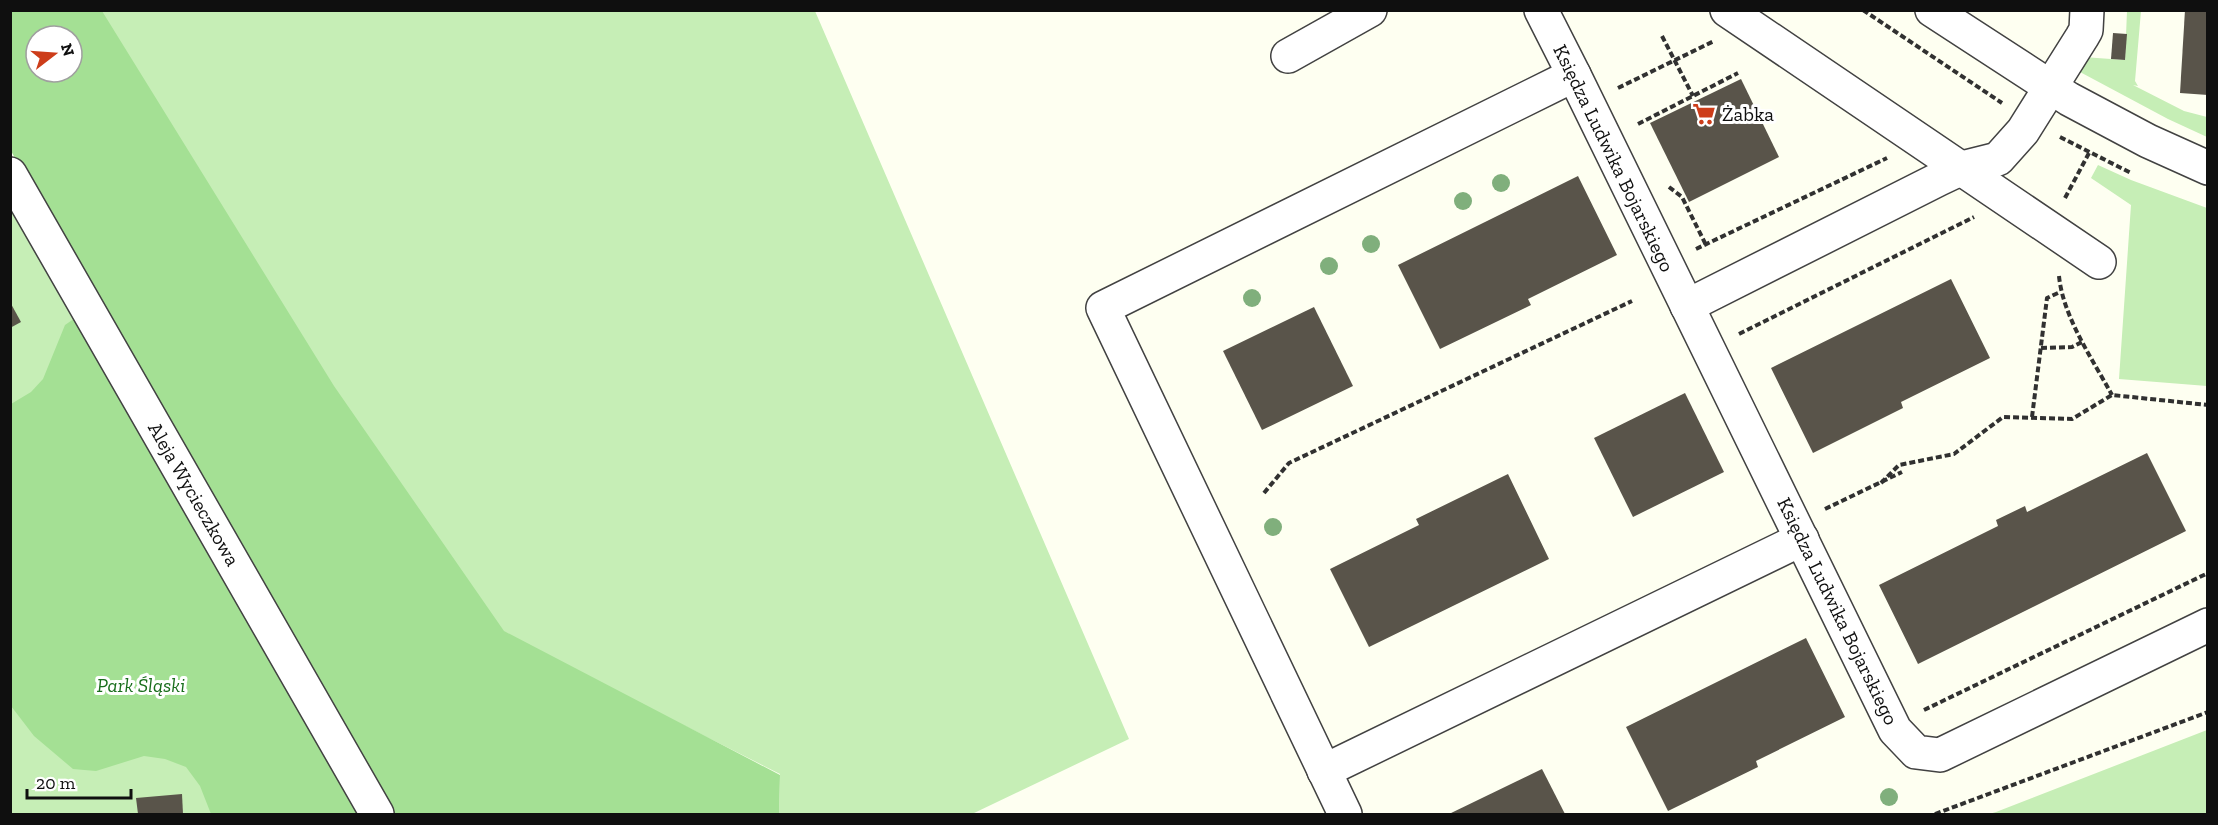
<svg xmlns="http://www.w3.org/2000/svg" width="2218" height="825" viewBox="0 0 2218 825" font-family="'Zilla Slab',serif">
	<rect width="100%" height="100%" fill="#fefff1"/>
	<g fill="#c6eeb6">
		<polygon points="10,11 815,11 1129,739 972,814 779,814 780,774 685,726 515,692 72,72 72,36 36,36"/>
		<polygon points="2127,11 2141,11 2135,81 2138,86 2133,85 2184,111 2207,117 2207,137 2168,119 2080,72 2083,57 2125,60"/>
		<polygon points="2098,165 2131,180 2207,208 2207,386 2119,379 2131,205 2091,178"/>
		<polygon points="11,197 364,814 11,814"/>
		<polygon points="2207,730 2207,814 1989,814 1996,812"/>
	</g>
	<g fill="#a4e094" fill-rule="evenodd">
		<path d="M10,11H102L334,386L504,631L780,775L779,814H392L11,151ZM36,36H72V72H36Z"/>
		<polygon points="78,316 364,814 211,814 200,786 186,767 165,759 144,756 96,771 73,769 34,736 11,706 11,404 31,392 43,379 65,325"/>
	</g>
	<g fill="#59544a">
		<polygon points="2185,10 2208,10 2208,95 2180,93"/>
		<polygon points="2113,33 2127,34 2125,60 2111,59"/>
		<polygon points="1741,79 1779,157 1689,202 1650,123"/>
		<polygon points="1578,176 1617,255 1528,299 1531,305 1440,349 1398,265"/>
		<polygon points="1951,279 1990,358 1901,402 1903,408 1813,453 1771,368"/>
		<polygon points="10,302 21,322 10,328"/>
		<polygon points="1314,307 1353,386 1262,430 1223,351"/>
		<polygon points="1685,393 1724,472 1633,517 1594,438"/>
		<polygon points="2147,453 2186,531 1918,664 1879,585 1998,526 1996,520 2025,506 2027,512"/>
		<polygon points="1508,474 1549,559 1369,647 1330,569 1419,525 1416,519"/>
		<polygon points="1806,638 1845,717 1756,761 1758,767 1668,811 1626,727"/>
		<polygon points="1542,769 1565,814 1449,814"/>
		<polygon points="182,794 183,814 138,814 136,798"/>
	</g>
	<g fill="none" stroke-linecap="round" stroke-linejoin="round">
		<g stroke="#424242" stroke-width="36">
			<g id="minor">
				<polyline points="1541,10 1574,75 1895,730 1916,752 1940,755 2208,625"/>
				<polyline points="1727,10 2099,262"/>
				<polyline points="1932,10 2069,99 2148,141 2208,168"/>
				<polyline points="1288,56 1370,10"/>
				<polyline points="10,174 377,814"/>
				<polyline points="1687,306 1939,179 1962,168 1998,159 2023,131 2082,37 2086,30 2087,10"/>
				<polyline points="1324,771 1802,539"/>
				<polyline points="1345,814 1103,308 1574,75"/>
			</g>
		</g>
		<g stroke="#313131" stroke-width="4" stroke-dasharray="6 3" stroke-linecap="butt">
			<polyline points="1863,10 2002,103"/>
			<polyline points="1662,36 1693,96"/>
			<polyline points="1618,88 1714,41"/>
			<polyline points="1638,124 1738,73"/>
			<polyline points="2060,137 2131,173"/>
			<polyline points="1669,187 1682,197 1706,245"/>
			<polyline points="2065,198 2089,153"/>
			<polyline points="1696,249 1887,158"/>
			<path d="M2059,276C2063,317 2093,360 2112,395"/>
			<polyline points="1739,334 1974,217"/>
			<polyline points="2041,348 2072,347 2082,342"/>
			<polyline points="2032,417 2047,298 2060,292"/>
			<polyline points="1881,483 1899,465 1954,454 2003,417 2072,419 2112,395 2208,405"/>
			<polyline points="1264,493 1289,463 1632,301"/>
			<polyline points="1825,509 1902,472"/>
			<polyline points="1924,710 2208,573"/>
			<polyline points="1935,814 2208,712"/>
		</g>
		<use href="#minor" stroke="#fff" stroke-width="33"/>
	</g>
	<g fill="#80af7c">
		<circle cx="1501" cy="183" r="9"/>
		<circle cx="1463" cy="201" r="9"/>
		<circle cx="1371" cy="244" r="9"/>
		<circle cx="1329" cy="266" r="9"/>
		<circle cx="1252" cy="298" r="9"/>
		<circle cx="1273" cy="527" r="9"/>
		<circle cx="1889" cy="797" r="9"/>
	</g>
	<defs>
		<g id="supermarket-bare" transform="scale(1.8)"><path d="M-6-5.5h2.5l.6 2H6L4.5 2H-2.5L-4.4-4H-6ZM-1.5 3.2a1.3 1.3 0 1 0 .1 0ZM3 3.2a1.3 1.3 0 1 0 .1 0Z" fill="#cd3d1a" stroke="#fff" stroke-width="2.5" paint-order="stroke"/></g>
	</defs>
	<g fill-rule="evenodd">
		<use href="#supermarket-bare" x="1704" y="114"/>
	</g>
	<g text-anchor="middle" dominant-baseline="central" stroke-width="6" stroke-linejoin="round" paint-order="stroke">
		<g font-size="20" fill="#0f0f0f" stroke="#fff" text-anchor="start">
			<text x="1722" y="114">Żabka</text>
		</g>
		<g font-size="20" fill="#0f0f0f" stroke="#fff">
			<text transform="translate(1614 158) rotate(64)">Księdza Ludwika Bojarskiego</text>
			<text transform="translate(194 494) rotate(60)">Aleja Wycieczkowa</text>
			<text transform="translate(1838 611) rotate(64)">Księdza Ludwika Bojarskiego</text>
		</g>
		<g font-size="20" font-style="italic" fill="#196e1c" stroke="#fff">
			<text x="141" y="685">Park Śląski</text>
		</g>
	</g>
	<rect width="2218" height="825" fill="none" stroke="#0f0f0f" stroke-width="24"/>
	<g transform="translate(54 54) rotate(73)"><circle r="28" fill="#ffffff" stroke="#9f9f9f" stroke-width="1.5"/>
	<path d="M0-4.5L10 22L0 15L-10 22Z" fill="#cd3d1a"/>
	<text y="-9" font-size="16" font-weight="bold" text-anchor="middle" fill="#0f0f0f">N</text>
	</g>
	<path d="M27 789v9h104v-9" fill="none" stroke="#0f0f0f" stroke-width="3"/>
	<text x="36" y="789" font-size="18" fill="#0f0f0f" stroke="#ffffff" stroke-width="4.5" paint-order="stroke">20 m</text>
</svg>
